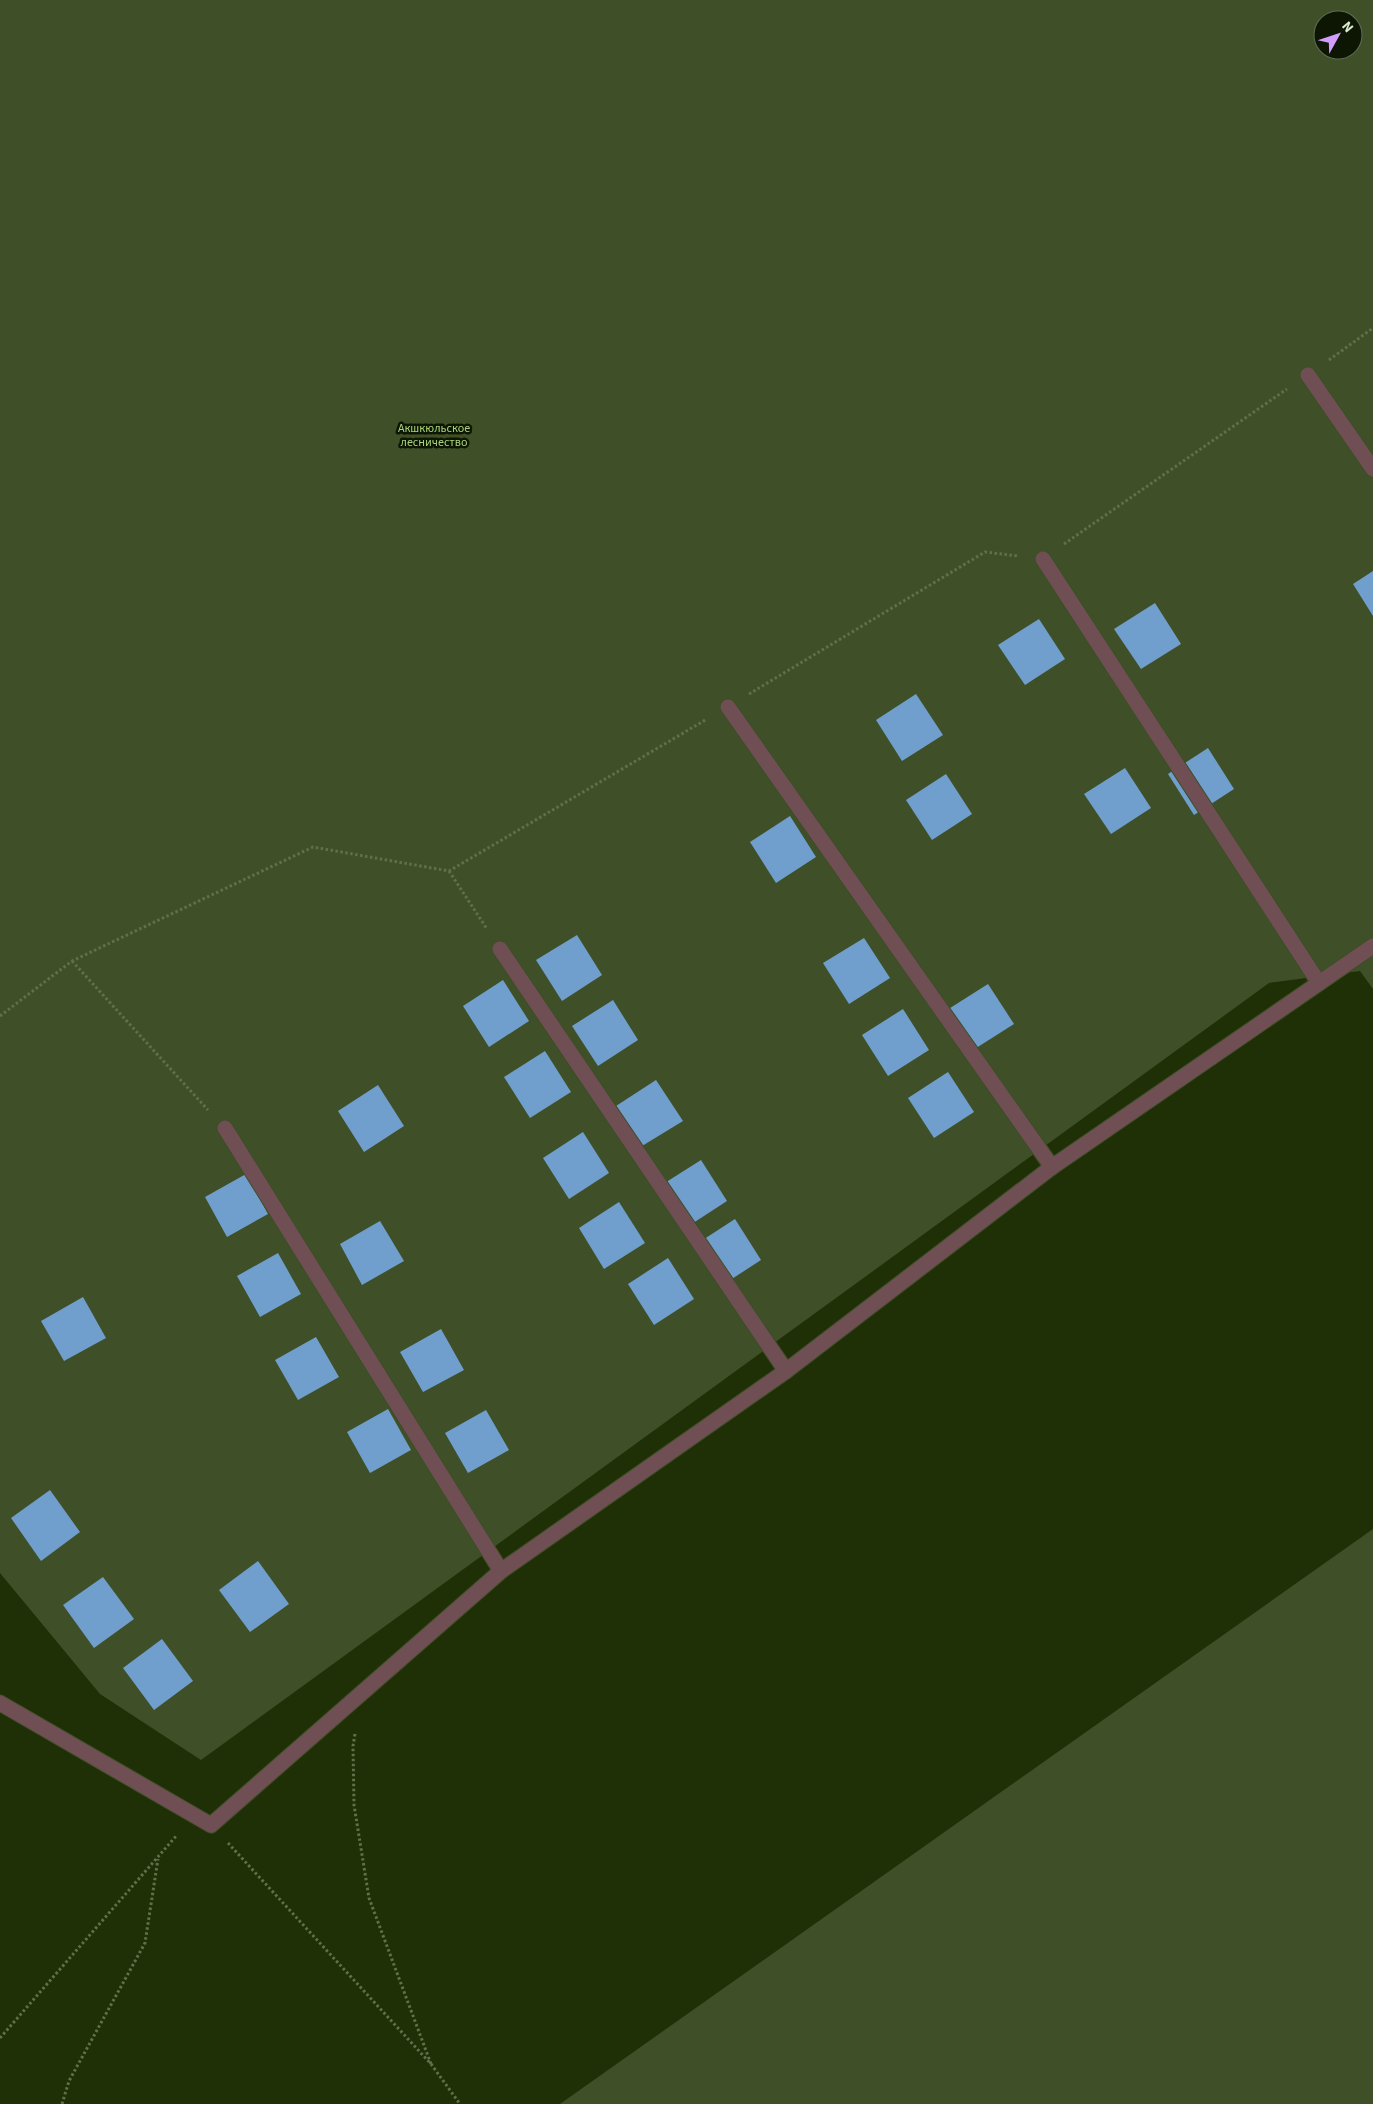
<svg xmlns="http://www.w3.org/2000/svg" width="1373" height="2104" viewBox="0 0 1373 2104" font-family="'Source Sans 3',sans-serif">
	<rect width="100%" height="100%" fill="#1f3006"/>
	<g fill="#3f5029" fill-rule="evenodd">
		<path d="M0,0H1373V989L1360,971L1269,983L201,1760L100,1694L0,1573ZM1323,20H1353V50H1323Z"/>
		<polygon points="1373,1529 1373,2104 560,2104"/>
	</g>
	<g fill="#719fcd">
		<polygon points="1373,571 1373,616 1353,584"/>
		<polygon points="1155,603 1181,644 1141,669 1114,629"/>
		<polygon points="1039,619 1065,659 1025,685 998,645"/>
		<polygon points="916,694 943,735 902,761 876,720"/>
		<polygon points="1208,748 1234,789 1194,815 1168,774"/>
		<polygon points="1125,768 1151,808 1111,834 1084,794"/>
		<polygon points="946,774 972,814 932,840 906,800"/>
		<polygon points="790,816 816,857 776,883 750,842"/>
		<polygon points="577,935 602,975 562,1001 536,960"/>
		<polygon points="864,938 890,978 849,1004 823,963"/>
		<polygon points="503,980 529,1021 489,1047 463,1006"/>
		<polygon points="988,984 1014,1024 973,1050 947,1010"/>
		<polygon points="613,1000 638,1040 598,1066 572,1026"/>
		<polygon points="903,1009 929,1050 888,1076 862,1035"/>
		<polygon points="545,1051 571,1092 530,1118 504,1077"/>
		<polygon points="948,1072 974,1112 934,1138 908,1098"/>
		<polygon points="656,1080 683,1121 642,1146 616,1106"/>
		<polygon points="378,1085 404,1126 364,1152 338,1111"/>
		<polygon points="583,1132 609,1173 569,1199 543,1158"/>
		<polygon points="701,1160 727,1201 687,1227 660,1186"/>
		<polygon points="246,1174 268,1214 227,1237 205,1197"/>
		<polygon points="619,1202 645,1243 604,1269 579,1228"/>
		<polygon points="735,1219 761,1260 721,1286 695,1245"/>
		<polygon points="380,1221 404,1261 362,1285 340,1244"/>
		<polygon points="278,1253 301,1294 260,1317 237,1276"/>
		<polygon points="668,1258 694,1299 654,1325 628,1284"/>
		<polygon points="83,1297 106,1338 64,1361 41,1321"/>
		<polygon points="441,1329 464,1370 423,1392 400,1352"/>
		<polygon points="316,1337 339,1377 298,1400 275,1360"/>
		<polygon points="388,1409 411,1450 370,1473 347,1432"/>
		<polygon points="486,1410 509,1450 468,1473 445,1433"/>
		<polygon points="50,1490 80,1532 41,1561 11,1518"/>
		<polygon points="258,1561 289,1604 250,1632 219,1590"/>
		<polygon points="103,1577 134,1619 94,1648 63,1605"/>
		<polygon points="162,1639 193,1681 154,1710 123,1668"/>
	</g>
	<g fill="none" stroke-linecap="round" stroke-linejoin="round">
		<g stroke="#3e4e26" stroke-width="17">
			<g id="service">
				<polyline points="1308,375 1373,469"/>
				<polyline points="1043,559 1319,983"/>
				<polyline points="728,707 1052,1167"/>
				<polyline points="500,949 786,1371"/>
				<polyline points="225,1128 501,1571"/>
			</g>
		</g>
		<g stroke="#3e4e26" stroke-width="17">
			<polyline id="minor" points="0,1703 211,1825 501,1571 786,1371 1052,1167 1373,946"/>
		</g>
		<g stroke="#60704a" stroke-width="3" stroke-dasharray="2.5 2.5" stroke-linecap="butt">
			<polyline points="1329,360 1373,328"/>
			<polyline points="1064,544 1287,389"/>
			<polyline points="749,694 985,552 1018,556"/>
			<polyline points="449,871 487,929"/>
			<polyline points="72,961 208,1110"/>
			<polyline points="0,1016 72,961 313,847 449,871 707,719"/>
			<polyline points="355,1734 353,1746 354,1805 369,1898 431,2064"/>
			<polyline points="228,1843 431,2064 460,2104"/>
			<polyline points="0,2038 177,1835"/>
			<polyline points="62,2104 69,2081 145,1943 158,1859"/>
		</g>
		<use href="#service" stroke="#6f4f54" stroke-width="15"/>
		<use href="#minor" stroke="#6f4f54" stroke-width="15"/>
	</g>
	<g text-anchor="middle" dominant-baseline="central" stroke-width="5" stroke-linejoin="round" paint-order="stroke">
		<g font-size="12" fill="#abd47a" stroke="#0c1602">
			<text x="434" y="428">Акшкюльское<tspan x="434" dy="14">лесничество</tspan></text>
		</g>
	</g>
	<g transform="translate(1338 35) rotate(50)"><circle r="24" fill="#0c1602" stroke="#606c54"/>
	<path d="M0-4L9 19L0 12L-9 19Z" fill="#d29dfd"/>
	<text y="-8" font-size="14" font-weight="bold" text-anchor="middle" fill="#deedcf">N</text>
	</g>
</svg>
